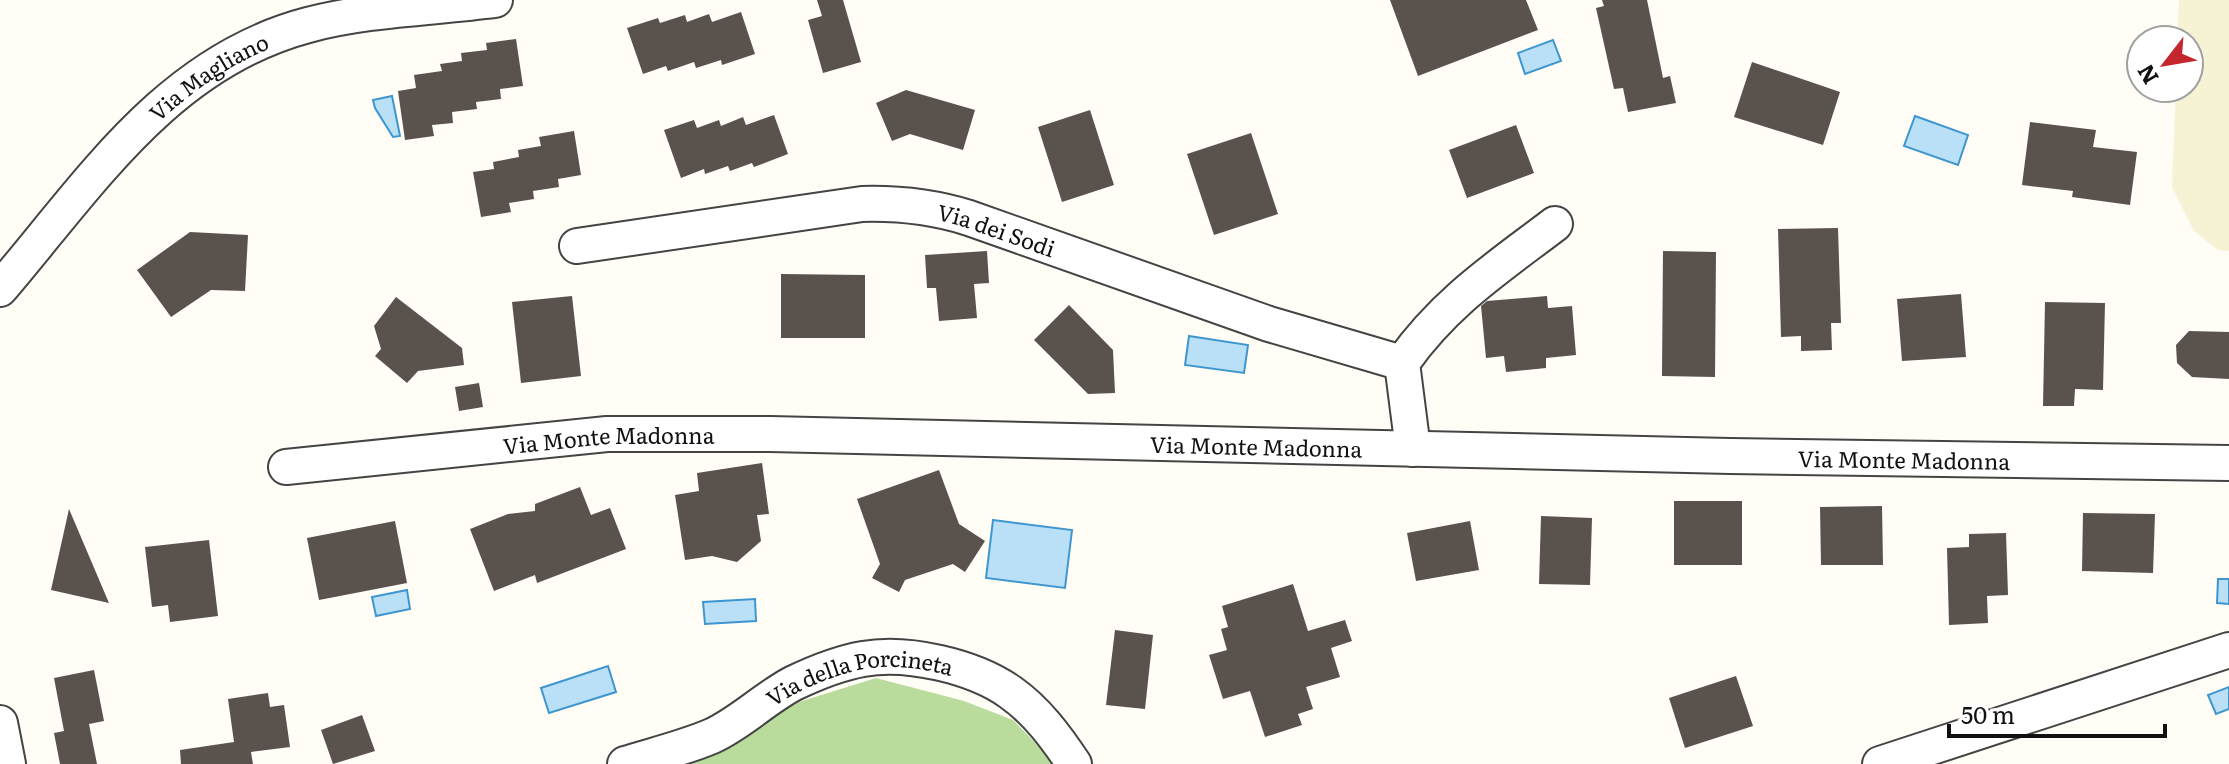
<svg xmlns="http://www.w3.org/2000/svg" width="2229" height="764" viewBox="0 0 2229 764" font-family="Literata,serif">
	<rect width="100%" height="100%" fill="#fffdf5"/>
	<polygon fill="#f6f3d4" points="2179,0 2229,0 2229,251 2218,250 2194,231 2172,187 2176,88 2189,88 2189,40 2177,40"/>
	<polygon fill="#b9dc9c" points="876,678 964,701 1013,720 1056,764 674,764 802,701"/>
	<g fill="#b9e0f7" stroke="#3f96cf" stroke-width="2">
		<polygon points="1553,40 1561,61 1525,74 1518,53"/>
		<polygon points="392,96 400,136 393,137 375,108 373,100"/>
		<polygon points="1915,116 1968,135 1958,165 1904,146"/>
		<polygon points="1189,336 1248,345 1244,373 1185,365"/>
		<polygon points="993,520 1072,530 1065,588 986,578"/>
		<polygon points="2218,579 2229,579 2229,604 2217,603"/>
		<polygon points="407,590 410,609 376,616 372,597"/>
		<polygon points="755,599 756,621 705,624 703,602"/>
		<polygon points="608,666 616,692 549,713 541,688"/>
		<polygon points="2229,687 2229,709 2216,714 2208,695"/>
	</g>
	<g fill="#5a524d">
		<polygon points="817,0 843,0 861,62 823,73 808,20 822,16"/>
		<polygon points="1390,0 1526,0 1538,30 1418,76"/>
		<polygon points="1602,0 1647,0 1663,78 1670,76 1676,103 1628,112 1623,88 1614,89 1596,8 1604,6"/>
		<polygon points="741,12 755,54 722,65 721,60 696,68 694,62 668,71 666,66 643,74 627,28 658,18 660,23 685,15 687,22 709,14 712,22"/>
		<polygon points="516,39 523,86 500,89 501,99 476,102 477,109 452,112 453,123 432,125 434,136 405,140 398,91 416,88 414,75 442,71 440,64 462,61 461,53 487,50 486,43"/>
		<polygon points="1752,62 1840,92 1823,145 1734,117"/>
		<polygon points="906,90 975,110 963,150 910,134 892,141 876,103"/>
		<polygon points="1090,110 1114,185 1062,202 1038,127"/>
		<polygon points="774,115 788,154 754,167 752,163 730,171 728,166 705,174 704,169 681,178 664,130 694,120 697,128 719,120 721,126 743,117 746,125"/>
		<polygon points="2030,122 2096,130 2093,147 2137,152 2130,205 2072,197 2073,191 2022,185"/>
		<polygon points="1516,125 1534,173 1467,198 1449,150"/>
		<polygon points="574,131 581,175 558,179 559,187 533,191 534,199 509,203 511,212 481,217 473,172 494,169 493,162 519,157 518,150 541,146 539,137"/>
		<polygon points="1251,133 1278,214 1214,235 1187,154"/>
		<polygon points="1838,228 1841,323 1831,323 1832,350 1801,351 1801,336 1781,337 1778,229"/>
		<polygon points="190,232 248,235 245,291 211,290 171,317 137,270"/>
		<polygon points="987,251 989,283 974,284 977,318 939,321 936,288 927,288 925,255"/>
		<polygon points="1663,251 1716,252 1715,377 1662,376"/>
		<polygon points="781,274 865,275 865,338 781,338"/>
		<polygon points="1961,294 1966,357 1902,361 1897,299"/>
		<polygon points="572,296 581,376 521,383 512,302"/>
		<polygon points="1547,296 1548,308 1572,306 1576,355 1546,358 1546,368 1506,372 1504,356 1486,358 1481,306 1487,301"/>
		<polygon points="396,297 462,348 464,365 418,371 407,383 375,356 381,349 374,326"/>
		<polygon points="2045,302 2105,303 2103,390 2075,389 2074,406 2043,406"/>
		<polygon points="1069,305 1113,350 1115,393 1088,394 1034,340"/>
		<polygon points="2189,331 2229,332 2229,379 2192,377 2177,363 2176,345"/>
		<polygon points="479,383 483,407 459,411 455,387"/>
		<polygon points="762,463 769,514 757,515 761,541 737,562 712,556 685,560 675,495 699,491 697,473"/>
		<polygon points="939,470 959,524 985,541 965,572 953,564 905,580 899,592 872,578 880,564 857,499"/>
		<polygon points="580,487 591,515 610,508 626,549 537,583 535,575 494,591 470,529 508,514 535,511 535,504"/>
		<rect x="1674" y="501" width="68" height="64"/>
		<polygon points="1882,506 1883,565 1821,565 1820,507"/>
		<polygon points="69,509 109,603 51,590"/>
		<polygon points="2083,513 2155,514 2153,573 2082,571"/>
		<polygon points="1541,516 1592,518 1590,585 1539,584"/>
		<polygon points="395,521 407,583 319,600 307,538"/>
		<polygon points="1470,521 1479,570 1416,581 1407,533"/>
		<polygon points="2006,533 2008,595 1987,596 1988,623 1949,625 1947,548 1969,547 1969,534"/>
		<polygon points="209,540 218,616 170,622 168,605 152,607 145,547"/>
		<polygon points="1293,584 1308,631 1345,620 1352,641 1331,648 1340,677 1306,687 1313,709 1298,714 1302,725 1265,737 1250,691 1223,699 1209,655 1227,650 1221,629 1228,627 1222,606"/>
		<polygon points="1115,630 1153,635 1145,709 1106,705"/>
		<polygon points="94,670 104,721 89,724 97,764 60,764 54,733 64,731 54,678"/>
		<polygon points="1736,676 1753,726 1685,748 1669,698"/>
		<polygon points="268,693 270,707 284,705 290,747 251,752 253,764 181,764 180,750 234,742 228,699"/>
		<polygon points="362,715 375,751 333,764 321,730"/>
	</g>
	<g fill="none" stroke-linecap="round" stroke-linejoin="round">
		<g stroke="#444" stroke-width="38">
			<g id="minor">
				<path id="s1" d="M577,246L862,204C899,203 934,207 969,218L1269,324L1402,363"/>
				<path id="s2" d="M0,289C89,185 167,62 308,25C368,9 433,8 495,0"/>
				<path d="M1413,449L1402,363C1445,302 1497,268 1555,224"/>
				<path id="s3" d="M286,467L607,434H770L1730,456L2229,463"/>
				<polyline points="0,723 8,764"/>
				<path id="s4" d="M625,764C654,755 684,748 712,736C742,722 765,698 794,683C815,673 840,663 863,659C907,651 973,666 1010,692C1037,711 1056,737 1074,764"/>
				<polyline points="1880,764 2229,650"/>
			</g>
		</g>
		<use href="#minor" stroke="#fff" stroke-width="34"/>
	</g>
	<g text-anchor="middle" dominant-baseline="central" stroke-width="8" stroke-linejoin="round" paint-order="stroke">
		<g font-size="22" fill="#111" stroke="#fff">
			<text stroke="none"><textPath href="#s2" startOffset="300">Via Magliano</textPath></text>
			<text stroke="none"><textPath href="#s1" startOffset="426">Via dei Sodi</textPath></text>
			<text stroke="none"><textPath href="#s3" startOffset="324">Via Monte Madonna</textPath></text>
			<text stroke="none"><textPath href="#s3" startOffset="972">Via Monte Madonna</textPath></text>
			<text stroke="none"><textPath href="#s3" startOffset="1620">Via Monte Madonna</textPath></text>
			<text stroke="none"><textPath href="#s4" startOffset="256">Via della Porcineta</textPath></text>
		</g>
	</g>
	<g transform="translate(2165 64) rotate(239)"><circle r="38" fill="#ffffff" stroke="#a0a0a0" stroke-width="2"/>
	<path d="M0-6L14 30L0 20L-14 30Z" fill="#c4262e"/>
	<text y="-12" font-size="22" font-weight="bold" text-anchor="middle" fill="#111111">N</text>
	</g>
	<path d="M1949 724v12h216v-12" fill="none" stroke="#111111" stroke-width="4"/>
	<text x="1961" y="724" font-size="24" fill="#111111" stroke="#ffffff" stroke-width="6" paint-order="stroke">50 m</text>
</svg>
